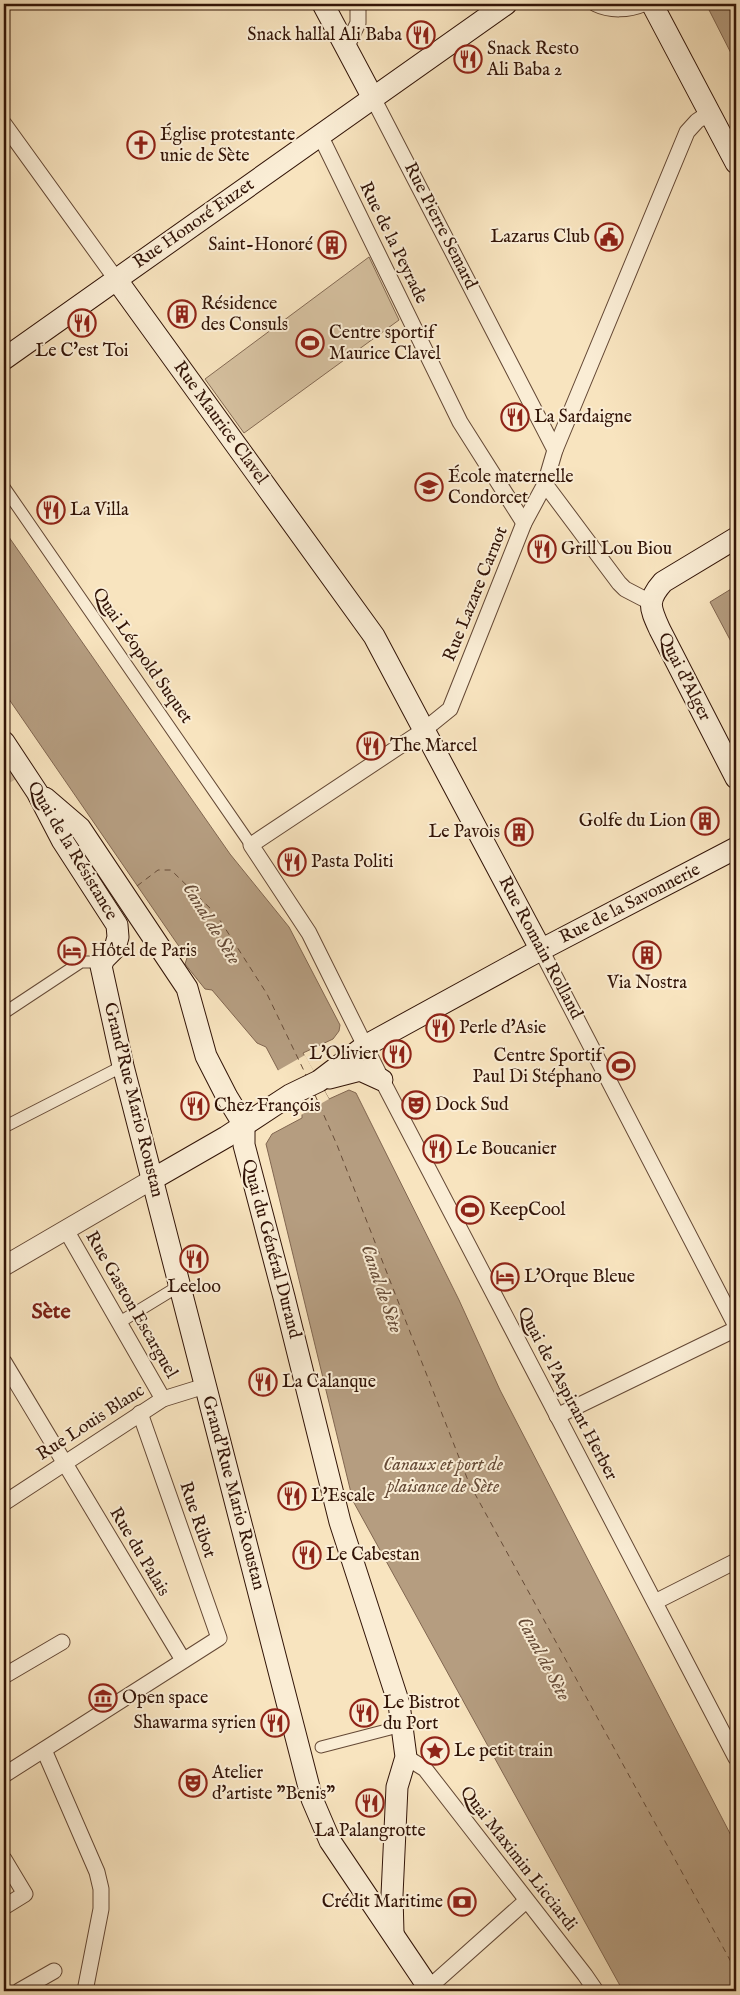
<svg xmlns="http://www.w3.org/2000/svg" width="740" height="1995" viewBox="0 0 740 1995" font-family="'IM FELL English',serif">
	<rect width="100%" height="100%" fill="#f8e4bf"/>
	<filter id="stains"><feTurbulence type="fractalNoise" baseFrequency=".004" numOctaves="4"/><feColorMatrix values="0 0 0 0 .2 0 0 0 0 .09 0 0 0 0 .02 0 0 0 .5 -.17"/></filter>
	<radialGradient id="worn" r=".72"><stop offset=".6" stop-color="#630" stop-opacity="0"/><stop offset="1" stop-color="#630" stop-opacity=".3"/></radialGradient>
	<polygon fill="#d6c1a0" stroke="#846a54" points="369,257 399,320 244,433 205,379"/>
	<g fill="#b59d80" stroke="#816650">
		<polygon points="706,4 736,4 736,63"/>
		<polygon points="4,530 230,854 289,927 340,1025 339,1031 333,1039 303,1053 329,1099 349,1090 356,1093 459,1300 500,1390 736,1845 736,1991 623,1991 353,1501 266,1144 272,1134 302,1118 302,1115 266,1047 257,1043 212,990 205,989 185,964 187,958 4,692"/>
		<polygon points="736,586 736,651 710,602"/>
	</g>
	<polygon fill="#f8e4bf" points="305,1055 329,1099 301,1115 277,1071"/>
	<g fill="none" stroke-linecap="round" stroke-linejoin="round">
		<g stroke="#664b37" stroke-width="1" stroke-dasharray="6 5" stroke-linecap="butt">
			<polyline points="137,886 158,870 171,870 216,914 267,994 306,1075"/>
			<polyline points="315,1095 337,1145 469,1483 736,1971"/>
		</g>
		<polyline stroke="#d0ba9a" stroke-width="11" stroke-dasharray="11 5.5" stroke-linecap="butt" points="4,780 21,769"/>
		<g stroke="#644835" stroke-width="13">
			<g id="pedestrian">
				<polyline points="4,487 251,845"/>
				<polyline points="4,1013 81,962 92,962 101,966"/>
				<polyline points="4,1127 123,1066"/>
				<polyline points="120,1322 179,1286"/>
				<polyline points="321,1747 402,1726"/>
			</g>
		</g>
		<g stroke="#644835" stroke-width="17">
			<g id="minor">
				<path d="M596,4C610,11 629,10 643,4"/>
				<polyline points="346,48 358,23 358,4"/>
				<polyline points="373,98 555,450"/>
				<polyline points="709,113 697,121 687,132 555,450 545,484 524,523 450,709 424,730 251,845 309,933 382,1080 736,1758"/>
				<polyline points="4,124 116,279"/>
				<polyline points="320,135 460,422 524,523"/>
				<polyline points="545,484 619,583 625,589 650,602"/>
				<polyline points="541,950 736,1326"/>
				<polyline points="66,1230 163,1399"/>
				<polyline points="4,1362 183,1660"/>
				<polyline points="557,1416 736,1329"/>
				<polyline points="4,1503 163,1399 205,1386"/>
				<polyline points="655,1602 736,1561"/>
				<polyline points="4,1676 62,1642"/>
				<polyline points="44,1750 97,1872 101,1889 101,1909 85,1991"/>
				<polyline points="406,1757 425,1769 585,1975 596,1991"/>
				<polyline points="4,1775 219,1638 140,1413"/>
				<polyline points="4,1859 25,1894 4,1907"/>
				<polyline points="19,1991 54,1971"/>
				<polyline points="425,1991 526,1901"/>
			</g>
		</g>
		<g stroke="#644835" stroke-width="21">
			<polyline id="tertiary" points="4,1266 153,1179"/>
		</g>
		<g stroke="#321407" stroke-width="23">
			<g id="secondary">
				<polyline points="323,4 373,98"/>
				<polyline points="652,4 736,163"/>
				<polyline points="116,279 374,636 541,950"/>
				<polyline points="4,359 506,4"/>
				<path d="M736,538L663,582C646,601 650,608 660,630L736,778"/>
				<polyline points="4,742 37,792 62,840 117,925 118,937 115,948 104,959 101,966 123,1066 312,1799 330,1841 431,1991"/>
				<polyline points="45,798 80,828 187,988 206,1056 227,1097 244,1125 244,1145 284,1297 340,1522 399,1704 406,1757 397,1787 392,1895 393,1933"/>
				<polyline points="329,1078 360,1070 382,1080"/>
				<polyline points="153,1179 226,1137 290,1095 319,1081 365,1046 531,955 736,848"/>
			</g>
		</g>
		<use href="#pedestrian" stroke="#faedd5" stroke-width="11"/>
		<use href="#minor" stroke="#faedd5" stroke-width="15"/>
		<use href="#tertiary" stroke="#faedd5" stroke-width="19"/>
		<use href="#secondary" stroke="#faedd5" stroke-width="21"/>
	</g>
	<defs>
		<g id="restaurant-ring" transform="scale(1.4375)"><circle r="9.5" fill="#faedd5" stroke="#8f2418" stroke-width="1.5"/><path d="M-5-6h1v4h1v-4h1v4h1v-4h1v5L-1.5 .5V6h-2V.5L-5-1ZM5-6V6H3V1.5H1.5Q1.5-4 5-6Z" fill="#8f2418"/></g>
		<g id="church-ring" transform="scale(1.4375)"><circle r="9.5" fill="#faedd5" stroke="#8f2418" stroke-width="1.5"/><path d="M-1.2-6h2.4v3.5h3.3v2.4h-3.3V6h-2.4V-.1h-3.3v-2.4h3.3Z" fill="#8f2418"/></g>
		<g id="civic-ring" transform="scale(1.4375)"><circle r="9.5" fill="#faedd5" stroke="#8f2418" stroke-width="1.5"/><path d="M-.6-6.5H3V-4.5H.6V-3L4-1V1h2V6H-6V1h2V-1L-.6-3ZM-1.2 2.5V6h2.4V2.5Z" fill="#8f2418"/></g>
		<g id="building-ring" transform="scale(1.4375)"><circle r="9.5" fill="#faedd5" stroke="#8f2418" stroke-width="1.5"/><path d="M-4-6H4V6H1V3H-1V6H-4ZM-2.5-4.3h1.7v1.8h-1.7ZM.8-4.3h1.7v1.8H.8ZM-2.5-1h1.7V.8h-1.7ZM.8-1h1.7V.8H.8Z" fill="#8f2418"/></g>
		<g id="stadium-ring" transform="scale(1.4375)"><circle r="9.5" fill="#faedd5" stroke="#8f2418" stroke-width="1.5"/><path d="M0-5a6.5 5 0 1 0 0 10a6.5 5 0 1 0 0-10ZM-3.5-1.8h7v3.6h-7Z" fill="#8f2418"/></g>
		<g id="school-ring" transform="scale(1.4375)"><circle r="9.5" fill="#faedd5" stroke="#8f2418" stroke-width="1.5"/><path d="M0-5L7-2L0 1L-7-2ZM-4 1L0 2.5L4 1V4Q0 6-4 4Z" fill="#8f2418"/></g>
		<g id="hotel-ring" transform="scale(1.4375)"><circle r="9.5" fill="#faedd5" stroke="#8f2418" stroke-width="1.5"/><path d="M-6-4.5h1.5V1H6V5H4.5V3h-9V5H-6ZM-4 0a1.8 1.8 0 1 1 3.6 0ZM.5 0V-2.5h3Q6-2.5 6 0Z" fill="#8f2418"/></g>
		<g id="theatre-ring" transform="scale(1.4375)"><circle r="9.5" fill="#faedd5" stroke="#8f2418" stroke-width="1.5"/><path d="M-5-5.5Q0-4 5-5.5V0Q5 5 0 6Q-5 5-5 0ZM-3.3-2.5H-1v1.5H-3.3ZM1-2.5H3.3v1.5H1ZM-2.8 1Q0 5.5 2.8 1Z" fill="#8f2418"/></g>
		<g id="museum-ring" transform="scale(1.4375)"><circle r="9.5" fill="#faedd5" stroke="#8f2418" stroke-width="1.5"/><path d="M0-6L6-3V-2H-6V-3ZM-5-1h2V3h-2ZM-1-1h2V3h-2ZM3-1h2V3H3ZM-6 4H6V6H-6Z" fill="#8f2418"/></g>
		<g id="sight-ring" transform="scale(1.4375)"><circle r="9.5" fill="#faedd5" stroke="#8f2418" stroke-width="1.5"/><path d="M0-6L1.8-2.2L6-1.7L2.9 1.2L3.7 5.4L0 3.3L-3.7 5.4L-2.9 1.2L-6-1.7L-1.8-2.2Z" fill="#8f2418"/></g>
		<g id="bank-ring" transform="scale(1.4375)"><circle r="9.5" fill="#faedd5" stroke="#8f2418" stroke-width="1.5"/><path d="M-6-4H6V4H-6ZM0-2.3a2.3 2.3 0 1 0 0 4.6a2.3 2.3 0 1 0 0-4.6Z" fill="#8f2418"/></g>
	</defs>
	<g fill-rule="evenodd">
		<use href="#restaurant-ring" x="421" y="35"/>
		<use href="#restaurant-ring" x="468" y="59"/>
		<use href="#church-ring" x="141" y="145"/>
		<use href="#civic-ring" x="609" y="237"/>
		<use href="#building-ring" x="332" y="245"/>
		<use href="#building-ring" x="182" y="314"/>
		<use href="#restaurant-ring" x="82" y="323"/>
		<use href="#stadium-ring" x="310" y="343"/>
		<use href="#restaurant-ring" x="515" y="417"/>
		<use href="#school-ring" x="429" y="487"/>
		<use href="#restaurant-ring" x="51" y="510"/>
		<use href="#restaurant-ring" x="542" y="549"/>
		<use href="#restaurant-ring" x="371" y="746"/>
		<use href="#building-ring" x="705" y="821"/>
		<use href="#building-ring" x="519" y="832"/>
		<use href="#restaurant-ring" x="292" y="862"/>
		<use href="#hotel-ring" x="72" y="951"/>
		<use href="#building-ring" x="647" y="955"/>
		<use href="#restaurant-ring" x="440" y="1028"/>
		<use href="#restaurant-ring" x="397" y="1054"/>
		<use href="#stadium-ring" x="621" y="1066"/>
		<use href="#theatre-ring" x="416" y="1105"/>
		<use href="#restaurant-ring" x="195" y="1106"/>
		<use href="#restaurant-ring" x="437" y="1149"/>
		<use href="#stadium-ring" x="470" y="1210"/>
		<use href="#restaurant-ring" x="194" y="1259"/>
		<use href="#hotel-ring" x="505" y="1277"/>
		<use href="#restaurant-ring" x="263" y="1382"/>
		<use href="#restaurant-ring" x="292" y="1496"/>
		<use href="#restaurant-ring" x="307" y="1555"/>
		<use href="#museum-ring" x="103" y="1698"/>
		<use href="#restaurant-ring" x="364" y="1713"/>
		<use href="#restaurant-ring" x="275" y="1723"/>
		<use href="#sight-ring" x="435" y="1751"/>
		<use href="#theatre-ring" x="193" y="1783"/>
		<use href="#restaurant-ring" x="370" y="1803"/>
		<use href="#bank-ring" x="462" y="1902"/>
	</g>
	<g text-anchor="middle" dominant-baseline="central" stroke-width="4" stroke-linejoin="round" paint-order="stroke">
		<g font-size="18" fill="#321407" stroke="#faedd5" text-anchor="start">
			<text x="402" y="35" text-anchor="end">Snack hallal Ali Baba</text>
			<text x="487" y="49">Snack Resto<tspan x="487" dy="21">Ali Baba 2</tspan></text>
			<text x="160" y="135">Église protestante<tspan x="160" dy="21">unie de Sète</tspan></text>
			<text x="590" y="237" text-anchor="end">Lazarus Club</text>
			<text x="313" y="245" text-anchor="end">Saint-Honoré</text>
			<text x="201" y="304">Résidence<tspan x="201" dy="21">des Consuls</tspan></text>
			<text x="329" y="333">Centre sportif<tspan x="329" dy="21">Maurice Clavel</tspan></text>
			<text x="82" y="351" text-anchor="middle">Le C'est Toi</text>
			<text x="534" y="417">La Sardaigne</text>
			<text x="448" y="477">École maternelle<tspan x="448" dy="21">Condorcet</tspan></text>
			<text x="70" y="510">La Villa</text>
			<text x="561" y="549">Grill Lou Biou</text>
			<text x="390" y="746">The Marcel</text>
			<text x="686" y="821" text-anchor="end">Golfe du Lion</text>
			<text x="500" y="832" text-anchor="end">Le Pavois</text>
			<text x="311" y="862">Pasta Politi</text>
			<text x="91" y="951">Hôtel de Paris</text>
			<text x="647" y="983" text-anchor="middle">Via Nostra</text>
			<text x="459" y="1028">Perle d'Asie</text>
			<text x="378" y="1054" text-anchor="end">L'Olivier</text>
			<text x="602" y="1056" text-anchor="end">Centre Sportif<tspan x="602" dy="21">Paul Di Stéphano</tspan></text>
			<text x="435" y="1105">Dock Sud</text>
			<text x="214" y="1106">Chez François</text>
			<text x="456" y="1149">Le Boucanier</text>
			<text x="489" y="1210">KeepCool</text>
			<text x="524" y="1277">L'Orque Bleue</text>
			<text x="194" y="1287" text-anchor="middle">Leeloo</text>
			<text x="282" y="1382">La Calanque</text>
			<text x="311" y="1496">L'Escale</text>
			<text x="326" y="1555">Le Cabestan</text>
			<text x="122" y="1698">Open space</text>
			<text x="383" y="1703">Le Bistrot<tspan x="383" dy="21">du Port</tspan></text>
			<text x="256" y="1723" text-anchor="end">Shawarma syrien</text>
			<text x="454" y="1751">Le petit train</text>
			<text x="212" y="1773">Atelier<tspan x="212" dy="21">d'artiste "Benis"</tspan></text>
			<text x="370" y="1831" text-anchor="middle">La Palangrotte</text>
			<text x="443" y="1902" text-anchor="end">Crédit Maritime</text>
		</g>
		<g font-size="18" fill="#321407" stroke="#faedd5">
			<text transform="translate(194 224) rotate(-35)">Rue Honoré Euzet</text>
			<text transform="translate(440 226) rotate(63)">Rue Pierre Semard</text>
			<text transform="translate(393 243) rotate(64)">Rue de la Peyrade</text>
			<text transform="translate(220 423) rotate(54)">Rue Maurice Clavel</text>
			<text transform="translate(476 594) rotate(-68)">Rue Lazare Carnot</text>
			<text transform="translate(142 656) rotate(55)">Quai Léopold Suquet</text>
			<text transform="translate(684 677) rotate(63)">Quai d'Alger</text>
			<text transform="translate(72 851) rotate(59)">Quai de la Résistance</text>
			<text transform="translate(630 904) rotate(-27)">Rue de la Savonnerie</text>
			<text transform="translate(540 948) rotate(62)">Rue Romain Rolland</text>
			<text transform="translate(133 1100) rotate(76)">Grand'Rue Mario Roustan</text>
			<text transform="translate(271 1249) rotate(75)">Quai du Général Durand</text>
			<text transform="translate(131 1305) rotate(60)">Rue Gaston Escarguel</text>
			<text transform="translate(567 1394) rotate(62)">Quai de l'Aspirant Herber</text>
			<text transform="translate(91 1423) rotate(-33)">Rue Louis Blanc</text>
			<text transform="translate(233 1493) rotate(75)">Grand'Rue Mario Roustan</text>
			<text transform="translate(197 1520) rotate(71)">Rue Ribot</text>
			<text transform="translate(139 1552) rotate(59)">Rue du Palais</text>
			<text transform="translate(518 1859) rotate(52)">Quai Maximin Licciardi</text>
		</g>
		<g font-size="19" font-style="italic" fill="#664b37" stroke="#faedd5">
			<text transform="translate(211 924) rotate(58)">Canal de Sète</text>
			<text transform="translate(381 1289) rotate(71)">Canal de Sète</text>
			<text x="443" y="1465">Canaux et port de<tspan x="443" dy="22">plaisance de Sète</tspan></text>
			<text transform="translate(543 1659) rotate(62)">Canal de Sète</text>
		</g>
		<g font-size="22" font-weight="bold" fill="#7a1f14" stroke="#faedd5">
			<text x="51" y="1312">Sète</text>
		</g>
	</g>
	<rect width="740" height="1995" fill="none" stroke="#f8e4bf" stroke-width="20"/>
	<rect x="5" y="5" width="730" height="1985" fill="none" stroke="#321407" stroke-width="2.5"/>
	<rect x="10" y="10" width="720" height="1975" fill="none" stroke="#321407"/>
	<rect width="100%" height="100%" filter="url(#stains)"/>
	<rect width="100%" height="100%" fill="url(#worn)"/>
</svg>
